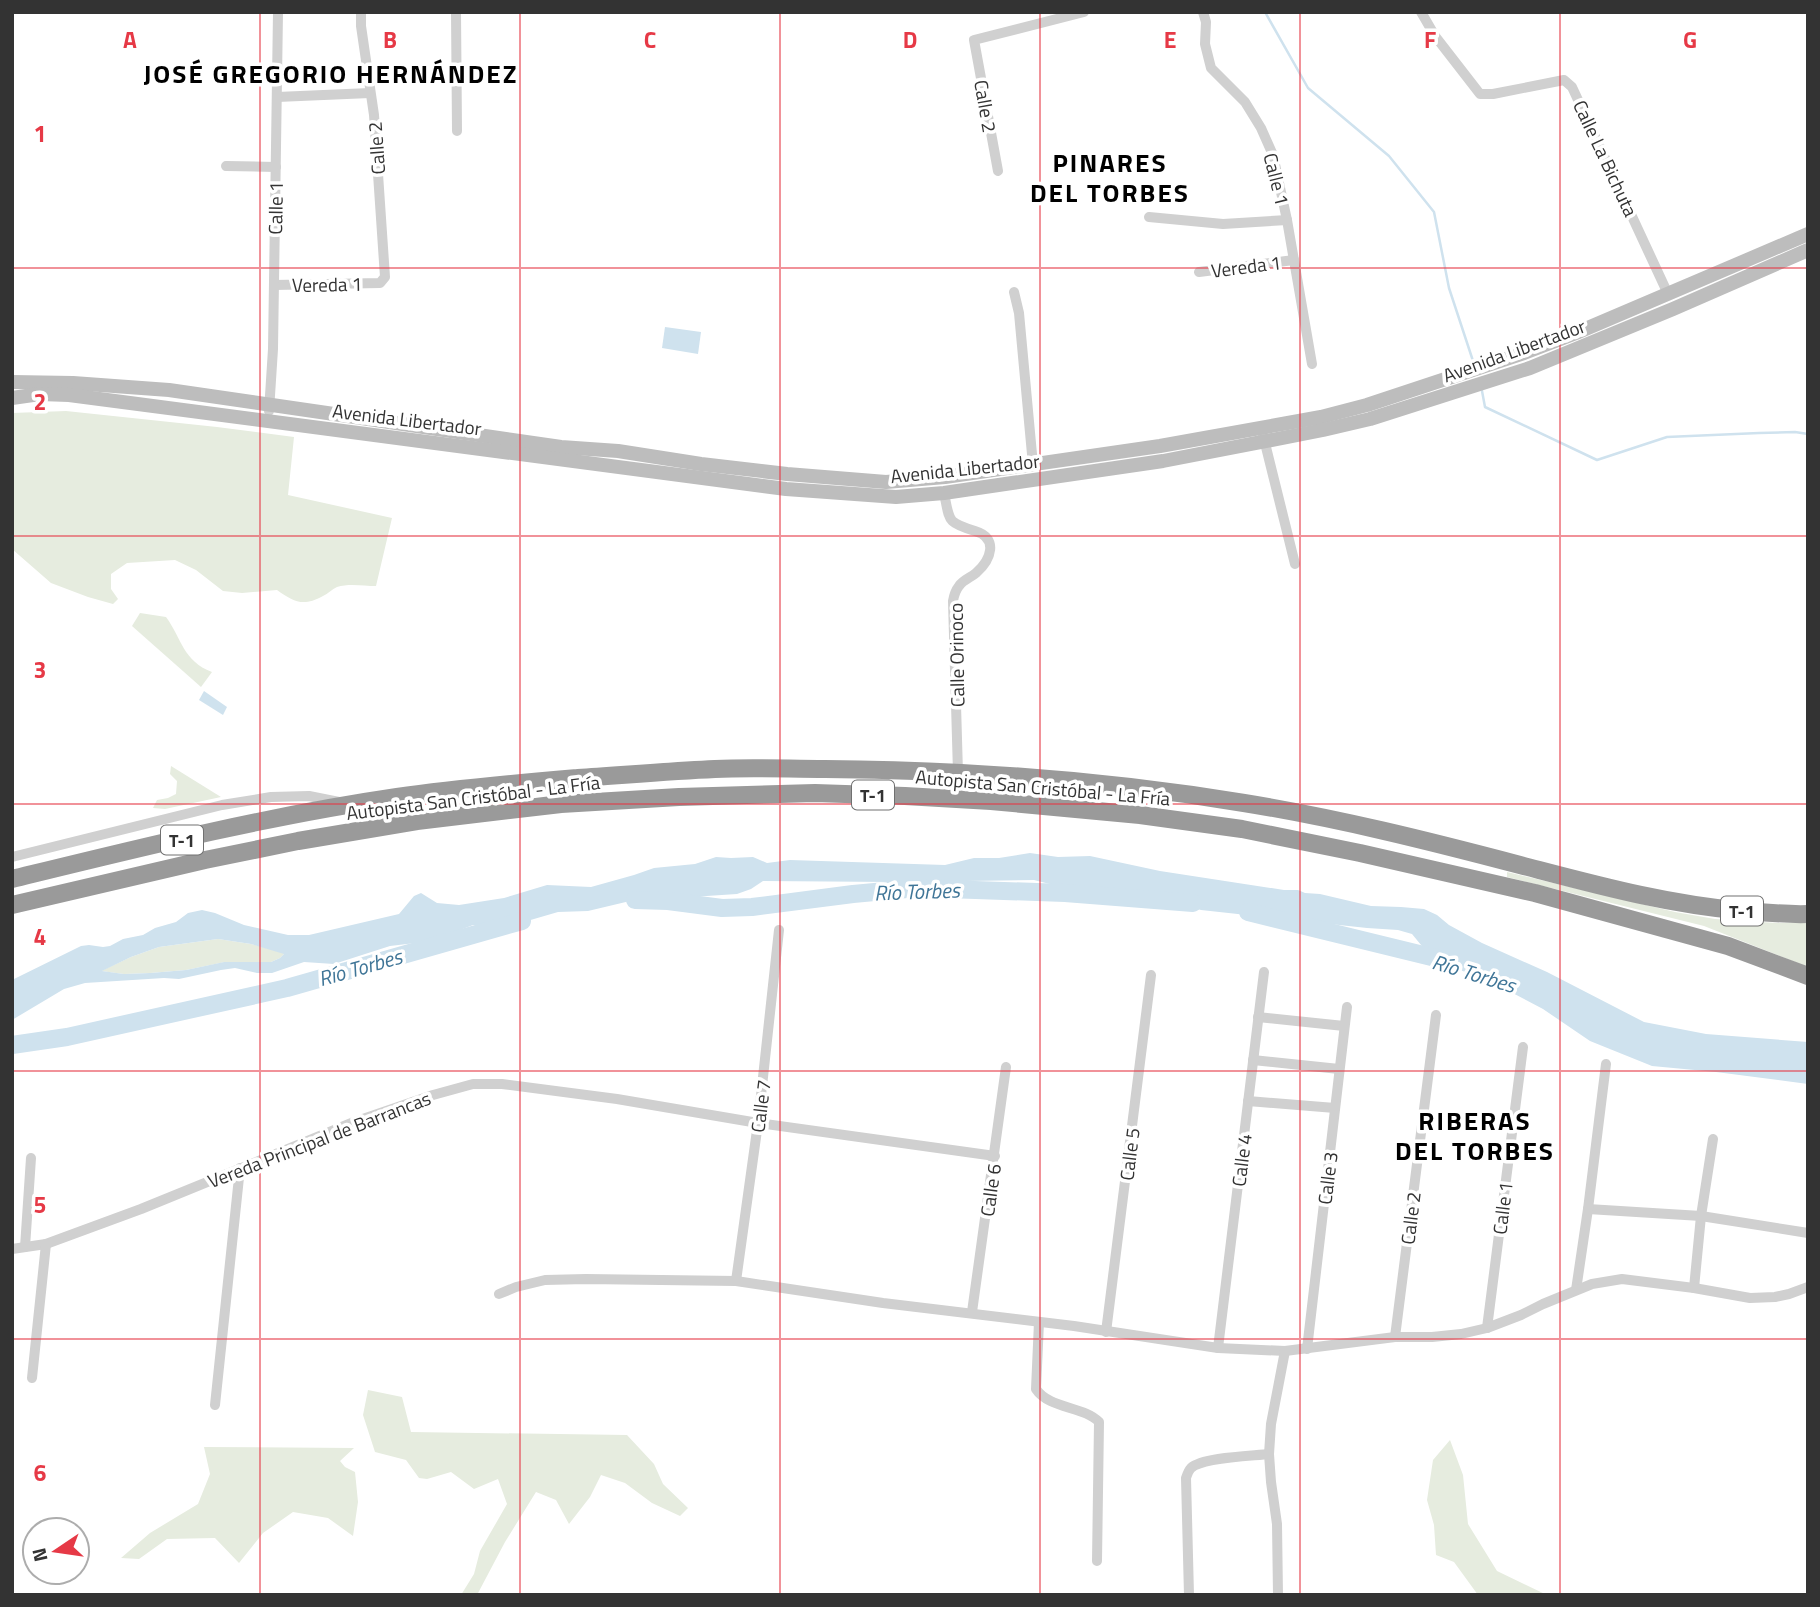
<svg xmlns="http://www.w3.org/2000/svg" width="1820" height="1607" viewBox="0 0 1820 1607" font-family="'Titillium Web',sans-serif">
	<rect width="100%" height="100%" fill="#fff"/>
	<g fill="#e6ecdf">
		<path d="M66,411L217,427L294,437L288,495L392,518L376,586C364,586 349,583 337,587C332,589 328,594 323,596C303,607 294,602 277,590L242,593L223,591L196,570L175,560L127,563L111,574V589L118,599L113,604L88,597L51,583L12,549V413Z"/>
		<path d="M140,613L166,617C182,639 183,661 212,672L201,687L132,626Z"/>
		<polygon points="171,766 221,797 165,809 153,808 157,800 168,798 176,794 177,781 170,774"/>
		<polygon points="1507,872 1675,912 1715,919 1777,923 1808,922 1808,967 1704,926 1507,877"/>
		<polygon points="218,939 251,944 285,953 280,958 271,962 225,962 186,970 150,973 124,974 101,971 131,957 159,947"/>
		<polygon points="368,1390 402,1397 411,1432 627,1435 654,1464 663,1484 688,1508 680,1516 652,1503 625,1483 601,1475 590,1497 569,1524 556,1500 536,1492 505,1542 477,1595 461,1595 474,1574 480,1551 507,1504 498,1479 474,1489 451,1472 427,1479 419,1478 406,1460 375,1452 363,1415"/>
		<polygon points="1450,1440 1463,1475 1468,1524 1497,1571 1547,1595 1478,1595 1454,1562 1436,1555 1434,1525 1427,1500 1433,1460"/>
		<polygon points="204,1447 354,1448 340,1461 345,1467 355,1472 358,1502 353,1536 328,1518 293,1512 263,1533 239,1563 215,1538 167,1539 139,1559 121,1558 150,1533 198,1504 210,1474"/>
	</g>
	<g fill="#cfe2ee" fill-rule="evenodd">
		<polygon points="665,327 701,332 698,354 662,348"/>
		<polygon points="204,691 227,707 223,715 199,700"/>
		<path d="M1030,853L1058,857L1090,856L1160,871L1284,890H1298L1305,893L1320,894L1371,906L1401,907L1424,909L1437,915L1449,925L1482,943L1547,972L1644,1022L1706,1034L1808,1042V1084L1716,1072L1652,1066L1590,1041L1543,1009L1484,978L1435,962L1412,934L1398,930L1367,928L1201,910L1141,893L1081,892L1034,880L893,882L763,881L751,889L737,894L630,901L588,911L558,912L510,926L473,925L432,941L390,946L334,964L304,962L272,973H257L235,968L221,970L179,979L164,978L85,983L64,989L12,1020V980L81,946L89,945L103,947L110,946L123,939L143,935L155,928L176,922L188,913L202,910L215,913L244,925L288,935H309L399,914L414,896L421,893L437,903L459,905L504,898L547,885L591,887L634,875L654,868L695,864L716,857L731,858L753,857L767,863L790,860L945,865L974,858H999ZM218,939L251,944L284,954L280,958L271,962H224L186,970L150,973L124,974L102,971L131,957L159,947Z"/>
	</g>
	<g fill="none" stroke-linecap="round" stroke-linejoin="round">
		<g stroke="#cfe2ee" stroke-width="2.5">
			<polyline points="1265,12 1308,88 1389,156 1434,212 1449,288 1474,364"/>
			<polyline points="1482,391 1485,407 1597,460 1667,437 1759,433 1795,432 1808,434"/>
		</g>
		<g stroke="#cfe2ee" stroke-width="18">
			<polyline points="635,900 668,901 722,908 752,907 853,894 918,888 1065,893 1193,903"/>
			<polyline points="1248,912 1452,962"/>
			<polyline points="12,1045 67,1037 287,988 522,921"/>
		</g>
		<g stroke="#d0d0d0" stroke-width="10">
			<polyline points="456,12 457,131"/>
			<polyline points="1203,12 1206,22 1205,44 1211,68 1245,102 1261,128 1273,155 1287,220 1312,364"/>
			<polyline points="1421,12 1435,36 1480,94 1493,94 1564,80 1572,87 1668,294"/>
			<polyline points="277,97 370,93"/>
			<polyline points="226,166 276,167"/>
			<polyline points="998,171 974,40 1084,12"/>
			<polyline points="1149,217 1223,224 1287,220"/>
			<polyline points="1199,272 1294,260"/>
			<polyline points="274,285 380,283 385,277 374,115 361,26 361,12"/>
			<polyline points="1014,292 1019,313 1033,465"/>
			<polyline points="269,411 273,349 278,12"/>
			<polyline points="1263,435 1295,564"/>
			<path d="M944,493C950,521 946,522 975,531C999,538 991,560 976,573C970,578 963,580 959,586C955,591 954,595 953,601L958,773"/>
			<polyline points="12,857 222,805 271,797 309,796 339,802"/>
			<polyline points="1258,1017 1344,1026"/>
			<polyline points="1253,1060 1339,1069"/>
			<polyline points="1248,1101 1335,1108"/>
			<polyline points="1588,1209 1701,1216 1808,1233"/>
			<polyline points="25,1247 31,1158"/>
			<polyline points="12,1249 46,1244 141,1209 354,1122 433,1095 473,1084 502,1084 617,1099 758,1123 995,1156"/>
			<polyline points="736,1281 758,1123 779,930"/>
			<polyline points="1694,1288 1701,1216 1713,1139"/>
			<polyline points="1576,1290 1588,1209 1606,1064"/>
			<polyline points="499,1294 516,1287 545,1280 586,1279 736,1281 883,1303 1074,1326 1218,1348 1285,1351 1395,1337 1432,1337 1461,1334 1487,1328 1521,1315 1543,1304 1592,1284 1622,1279 1694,1288 1750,1298 1775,1297 1789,1294 1808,1287"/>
			<polyline points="972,1312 1006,1067"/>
			<path d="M1039,1322L1036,1389C1049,1409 1084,1406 1099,1422L1097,1561"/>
			<polyline points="1487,1328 1523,1047"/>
			<polyline points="1106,1332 1151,975"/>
			<polyline points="1395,1337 1436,1015"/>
			<polyline points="1218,1348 1264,972"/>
			<polyline points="1307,1349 1347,1007"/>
			<polyline points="32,1378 46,1244"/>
			<polyline points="215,1405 240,1168"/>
			<path d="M1189,1595L1186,1478C1187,1475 1189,1470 1191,1468C1203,1457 1253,1456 1269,1454"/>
			<polyline points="1278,1595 1277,1524 1271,1482 1269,1454 1271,1424 1285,1351"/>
		</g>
		<g stroke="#bdbdbd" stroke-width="14">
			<polyline points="12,382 73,383 169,390 561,447 618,451 701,464 787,474 886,482 945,477 1160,446 1321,417 1367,405 1524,353 1576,333 1808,234"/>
			<polyline points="12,398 40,394 69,395 786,489 896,497 944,493 1163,461 1323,430 1370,419 1530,368 1673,309 1808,250"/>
		</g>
		<g stroke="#9a9a9a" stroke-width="18">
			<path d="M12,879C139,848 267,816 397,797C457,788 518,783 578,778C624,775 670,771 715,769C752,767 789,769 825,769C965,770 1106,780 1244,803C1337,818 1429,841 1520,865C1597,885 1665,904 1744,911C1765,912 1786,915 1808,914"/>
			<polyline points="12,905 205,860 298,841 417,821 561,804 679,797 815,793 905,796 991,801 1140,815 1242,829 1360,853 1535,893 1728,946 1808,976"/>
		</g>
	</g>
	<path fill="none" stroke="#e63946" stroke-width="2" stroke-opacity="0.55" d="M260,12V1595M520,12V1595M780,12V1595M1040,12V1595M1300,12V1595M1560,12V1595M12,268H1808M12,536H1808M12,804H1808M12,1071H1808M12,1339H1808"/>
	<g text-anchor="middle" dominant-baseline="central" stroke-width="7" stroke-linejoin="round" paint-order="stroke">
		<g fill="#fff" stroke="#707070" stroke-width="2">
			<rect x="852" y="780.5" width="42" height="29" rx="5"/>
			<rect x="161" y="825.5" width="42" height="29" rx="5"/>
			<rect x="1721" y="896.5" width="42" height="29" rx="5"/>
		</g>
		<g font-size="18" font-weight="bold" fill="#333">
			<text x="873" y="795">T-1</text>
			<text x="182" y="840">T-1</text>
			<text x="1742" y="911">T-1</text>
		</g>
		<g font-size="19" fill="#333" stroke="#fff">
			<text transform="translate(986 106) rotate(80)">Calle 2</text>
			<text transform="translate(376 148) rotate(-94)">Calle 2</text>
			<text transform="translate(1606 158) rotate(65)">Calle La Bichuta</text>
			<text transform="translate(1277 179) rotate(76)">Calle 1</text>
			<text transform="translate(275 208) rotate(-89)">Calle 1</text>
			<text transform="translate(1246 266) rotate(-7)">Vereda 1</text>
			<text transform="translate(327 284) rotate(-1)">Vereda 1</text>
			<text transform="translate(1514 350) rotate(-20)">Avenida Libertador</text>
			<text transform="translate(407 419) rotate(7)">Avenida Libertador</text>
			<text transform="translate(965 468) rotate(-6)">Avenida Libertador</text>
			<text transform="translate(956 655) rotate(-91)">Calle Orinoco</text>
			<text transform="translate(1043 787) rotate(5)">Autopista San Cristóbal - La Fría</text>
			<text transform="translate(473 797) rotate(-7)">Autopista San Cristóbal - La Fría</text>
			<text transform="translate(760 1106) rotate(-83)">Calle 7</text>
			<text transform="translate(319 1139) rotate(-21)">Vereda Principal de Barrancas</text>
			<text transform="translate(1129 1154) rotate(-83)">Calle 5</text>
			<text transform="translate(1241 1160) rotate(-83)">Calle 4</text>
			<text transform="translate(1327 1178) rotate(-83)">Calle 3</text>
			<text transform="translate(990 1190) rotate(-82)">Calle 6</text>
			<text transform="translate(1502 1208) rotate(-83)">Calle 1</text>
			<text transform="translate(1410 1218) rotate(-83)">Calle 2</text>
		</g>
		<g font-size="21" font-style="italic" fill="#3f7597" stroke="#fff">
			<text transform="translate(917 891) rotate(-2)">Río Torbes</text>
			<text transform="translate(360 967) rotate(-16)">Río Torbes</text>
			<text transform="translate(1474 973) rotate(17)">Río Torbes</text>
		</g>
		<g font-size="26" font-weight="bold" letter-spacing="2" fill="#000" stroke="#fff">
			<text x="331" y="73">JOSÉ GREGORIO HERNÁNDEZ</text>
			<text x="1110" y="162">PINARES<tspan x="1110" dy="30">DEL TORBES</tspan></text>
			<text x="1475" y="1120">RIBERAS<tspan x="1475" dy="30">DEL TORBES</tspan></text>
		</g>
	</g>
	<g font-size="23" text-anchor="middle" font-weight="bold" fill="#e63946" stroke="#fff" stroke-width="7" stroke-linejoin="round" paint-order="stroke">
		<text x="130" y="48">A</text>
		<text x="390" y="48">B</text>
		<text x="650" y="48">C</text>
		<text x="910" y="48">D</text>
		<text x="1170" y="48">E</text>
		<text x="1430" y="48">F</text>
		<text x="1690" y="48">G</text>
		<text x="40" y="142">1</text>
		<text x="40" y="410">2</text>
		<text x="40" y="678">3</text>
		<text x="40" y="945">4</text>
		<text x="40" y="1213">5</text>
		<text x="40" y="1481">6</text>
	</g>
	<rect width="1820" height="1607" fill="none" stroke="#333333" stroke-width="28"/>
	<g transform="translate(56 1551) rotate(257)"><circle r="33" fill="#ffffff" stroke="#adadad" stroke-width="2"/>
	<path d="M0-5L12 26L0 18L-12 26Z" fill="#e63946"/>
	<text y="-10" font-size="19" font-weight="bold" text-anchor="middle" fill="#333333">N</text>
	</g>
</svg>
